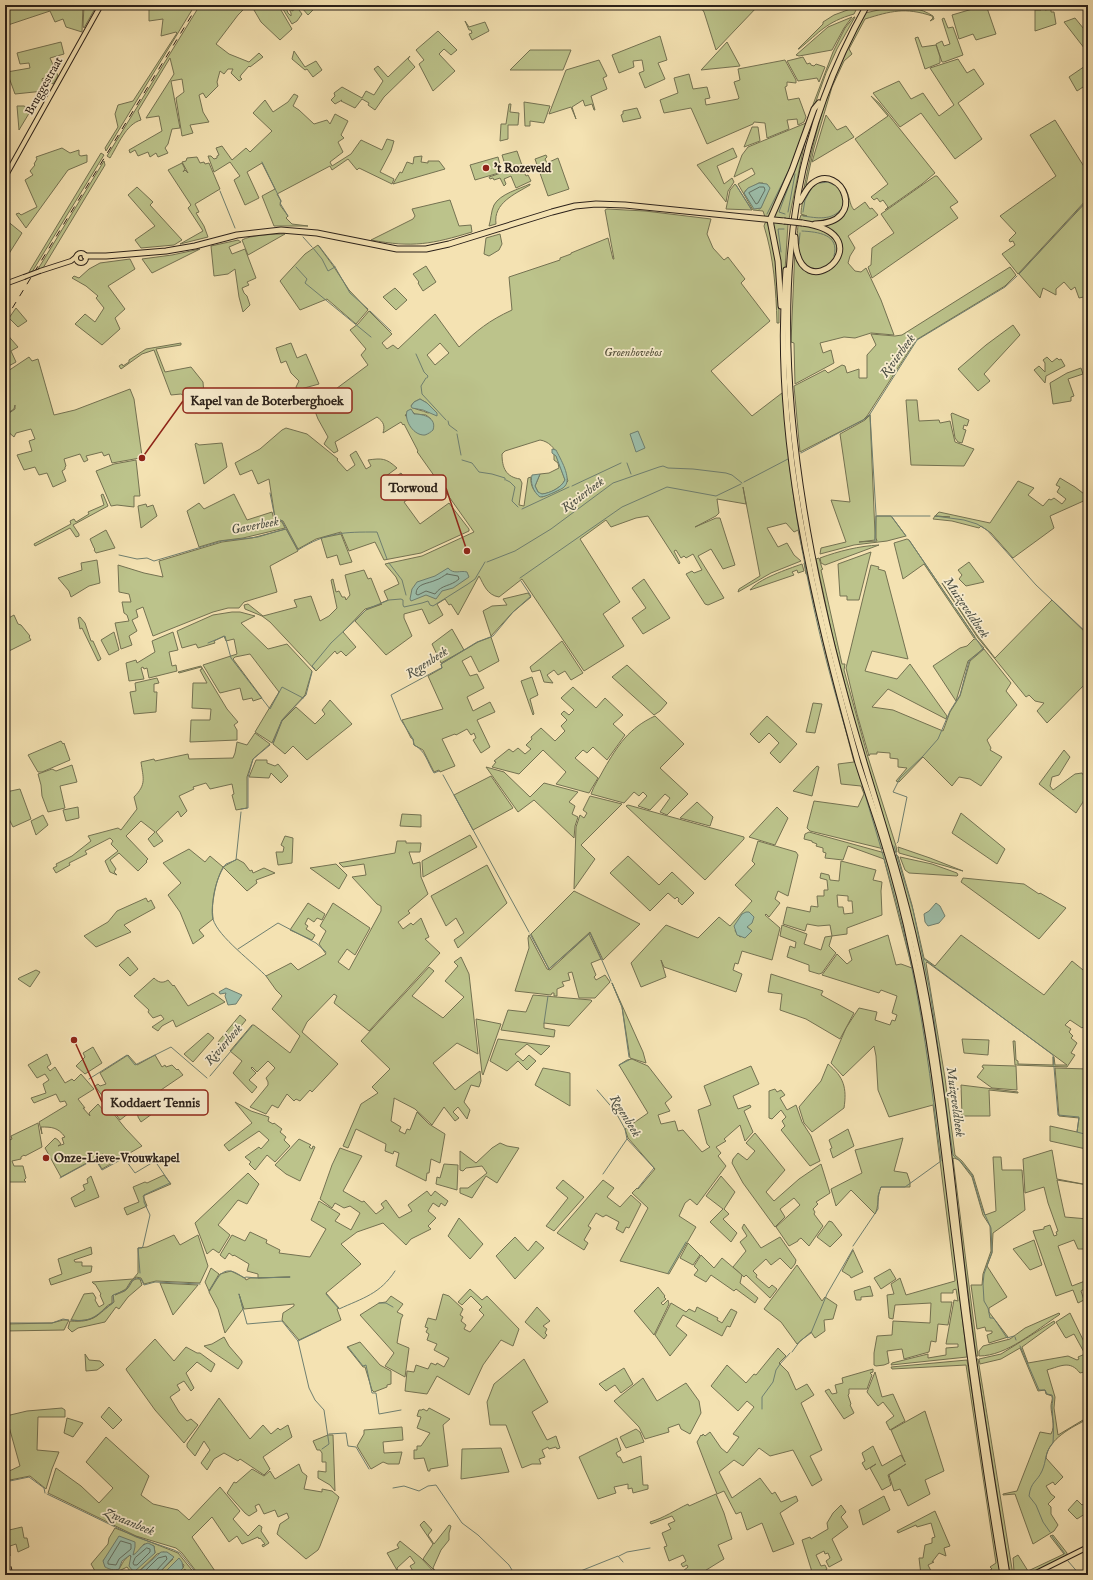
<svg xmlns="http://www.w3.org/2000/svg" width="1093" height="1580" viewBox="0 0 1093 1580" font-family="'IM FELL English',serif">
	<rect width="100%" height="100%" fill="#f4e2b2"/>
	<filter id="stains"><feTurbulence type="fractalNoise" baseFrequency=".005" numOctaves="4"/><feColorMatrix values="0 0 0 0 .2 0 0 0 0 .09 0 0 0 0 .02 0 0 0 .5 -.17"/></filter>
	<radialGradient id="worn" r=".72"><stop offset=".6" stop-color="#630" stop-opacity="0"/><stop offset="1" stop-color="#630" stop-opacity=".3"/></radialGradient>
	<g fill="#bcc38b" stroke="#747252" fill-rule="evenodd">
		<polygon points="5,5 83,5 82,32 66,27 63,19 55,22 50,11 5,26"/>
		<polygon points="84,5 97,5 84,28 83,26"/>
		<polygon points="160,5 195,5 106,151 105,148 118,127 115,114 118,105 133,101 177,33 176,32 161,36 163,19 149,21 149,9"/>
		<path d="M200,5H248L238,15L216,44L229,54L249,62L259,53L263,57L250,67L249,66L241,75L240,77L242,79L239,81L231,73L233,69H228L224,74L220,71L217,82L218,86L206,98L203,93L199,95L203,112L209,122L190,125L193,133L182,136L176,98L184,92L182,79L171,81L180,128L172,129L168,144L165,148L168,153L158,157L156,153L150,157L148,152L138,156L135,150L130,153L129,150L162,131L159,116L146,118L174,74L170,58L138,111L141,120C126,124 118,145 110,158L107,156Z"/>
		<polygon points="251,5 278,5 292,29 280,40 261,22"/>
		<polygon points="282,5 287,5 286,8 288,13 291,16 291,13 289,9 293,11 294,7 292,5 318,5 308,15 302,8 299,10 302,14 297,21 292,24 281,6"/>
		<polygon points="699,5 757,5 758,6 716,50 704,12"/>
		<polygon points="986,5 996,34 976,40 973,34 959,39 952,15"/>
		<polygon points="1041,5 1046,5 1045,5 1045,10 1051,9 1051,12 1054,12 1056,24 1035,31 1035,10 1041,10"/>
		<path d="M892,7C906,6 921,8 933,16L934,19L930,21L933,18L932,16C905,7 891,11 865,19L849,49L852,54L844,61L832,87L814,148L806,185C819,177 838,174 846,190C850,197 849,204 854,210L865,202L870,209L872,208L878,215L848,236L855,248L850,256L848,263L855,271L861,272L866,268L881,300L894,335L871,333L855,338L844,337L820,343L823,353L831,350L834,363L795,384L794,343L791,342L795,249L796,255L814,272L835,265L839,242L818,226L823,224L846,208L840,185L822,179L803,193C810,157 818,120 831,86C841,61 853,37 865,13Z"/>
		<path d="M853,8L856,10L854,14C826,22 820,32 799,49H798L823,24V22L834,15Z"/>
		<polygon points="852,17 844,28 832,50 799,56 796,55 828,27"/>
		<path d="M854,17H855L837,49L826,73L803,138L769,217H765L763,211L753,210L738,184L755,174L752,168L734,177L742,155L748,147L806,123L833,52L845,28ZM759,183H763L767,194L760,209L755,208L744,193L746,190Z"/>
		<polygon points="944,18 948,28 953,27 963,55 944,62 942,62 936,44 942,41 944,46 950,44 942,19"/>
		<polygon points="1075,18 1088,34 1088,53 1064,22"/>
		<polygon points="465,21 469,27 485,22 489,31 472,40 469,34 472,33 471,30 469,30"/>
		<polygon points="438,31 457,50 451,55 444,49 439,54 455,71 433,91 419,64 424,60 416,50"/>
		<polygon points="660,36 667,60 658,63 665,79 645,88 639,73 644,71 642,60 633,61 634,67 619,73 612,55"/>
		<polygon points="918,37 922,47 936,45 940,57 940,63 925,69 915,38"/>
		<polygon points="61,42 64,54 50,58 58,76 53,84 43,78 42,79 44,91 15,94 7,72 30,68 29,63 20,64 17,53"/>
		<polygon points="727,42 740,66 701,70 702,69"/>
		<polygon points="530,50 571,50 563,70 510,70"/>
		<polygon points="294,51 305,67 316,61 322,70 313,77 307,69 305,70 292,59"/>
		<polygon points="410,56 408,59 415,67 384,97 375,110 368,105 369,103 362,99 355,108 341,101 342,100 335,104 331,100 335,96 334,93 342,87 362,98 366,91 374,95 383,81 374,69 378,66 388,77"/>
		<polygon points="803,57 807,64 810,63 811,65 814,66 816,64 825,67 819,82 817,78 798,81 787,61"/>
		<polygon points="958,59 967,73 974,69 984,84 958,103 982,139 955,159 921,113 900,127 873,93 899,81 911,99 923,93 939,116 954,105 930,68"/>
		<polygon points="599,60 607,76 603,78 607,89 591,96 595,110 594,110 592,104 585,106 583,100 572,107 576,119 571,107 549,114 566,70"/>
		<polygon points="785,60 796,80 796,83 787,82 787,86 785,87 788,100 799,98 806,117 804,122 798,125 797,119 787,120 789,129 767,138 765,123 754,122 753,124 707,144 691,108 664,113 660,100 678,93 674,78 689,74 693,89 707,87 710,98 705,99 706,105 738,99 739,98 734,82 740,80 738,69"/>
		<polygon points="1088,64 1088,95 1083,87 1077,91 1069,77"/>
		<polygon points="294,94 298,96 293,106 299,110 314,124 327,120 330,124 335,114 348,121 341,135 344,138 338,142 343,152 330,162 332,166 351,154 361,140 382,150 387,139 394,141 391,151 380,172 394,179 392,184 359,168 357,170 348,159 332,170 330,166 277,194 281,201 280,205 288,216 286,218 292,224 308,226 274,226 262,196 275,189 262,163 247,172 259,198 245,205 234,180 240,176 230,162 214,172 208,156 211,156 214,159 217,158 217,156 219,155 216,148 222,146 232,160 246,148 250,152 272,131 253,113 265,100 273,112 288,102"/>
		<polygon points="871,96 879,103 935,173 922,184 885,210 888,207 883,200 880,202 877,198 874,200 871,197 888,184 855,139 888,116"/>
		<polygon points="524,102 550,106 544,123 530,121 530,126 525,126"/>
		<polygon points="509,104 511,104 510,112 519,113 518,125 508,125 508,139 500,141 501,124 506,124"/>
		<polygon points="17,106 24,106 31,110 19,130"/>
		<polygon points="637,108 641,118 623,122 621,115 623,114 623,111"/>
		<polygon points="826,115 837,130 846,126 854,137 812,162"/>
		<polygon points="1055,120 1088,173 1088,198 1018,274 1002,254 1015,245 1013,241 1010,242 1009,240 1016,233 1000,216 1056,176 1030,135"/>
		<polygon points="752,127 758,127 760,141 744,147"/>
		<polygon points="805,141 789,219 773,219"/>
		<polygon points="62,148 70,153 79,150 79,155 81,156 87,155 87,162 68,170 26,228 16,214 19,213 21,215 37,207 25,180 33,175 30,171 35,165 34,164 37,159 36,157"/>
		<polygon points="733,148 737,157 717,166 724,184 732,178 734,182 728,191 726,202 697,165"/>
		<polygon points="517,151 525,174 526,176 528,175 531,181 516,188 511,176 504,179 506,184 504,186 500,178 494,180 493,178 490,179 489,177 507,171 502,155"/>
		<polygon points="101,153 104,155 32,272 29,272"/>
		<polygon points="546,155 547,157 545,159 547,163 558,158 569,189 548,196 535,159"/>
		<polygon points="422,156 421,162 428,163 428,161 439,161 445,169 393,184 400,172 402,173 407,162 413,164 414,157"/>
		<polygon points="197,157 200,163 204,162 205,164 209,163 220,189 195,204 199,212 196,213 204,226 208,237 180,244 203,231 188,208 191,205 168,170 182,163 185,169 183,172 185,170 188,173 182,162 186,161 187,158"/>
		<polygon points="498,157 502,172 475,180 470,165"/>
		<polygon points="104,161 105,165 43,268 38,269"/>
		<polygon points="935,176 937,176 958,202 950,207 958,218 872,278 868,267 871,265 872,248 894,233 881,214"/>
		<path d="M821,181L832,182L843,191L845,206L836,218L814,222L799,221L801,215L807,216L801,214C801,206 804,194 809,188C812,185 817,183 821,181Z"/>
		<path d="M530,184V185C515,194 493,203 496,224L489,226C491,220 491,211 494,205C500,194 519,189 530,184Z"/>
		<polygon points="735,184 736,185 752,210 726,209 730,190"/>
		<polygon points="137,187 153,202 150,205 182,240 174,245 141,248 135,240 155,226 128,195"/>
		<path d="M450,200L459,226L471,225L472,232C432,244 413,248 371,240L413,219L415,216L412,209Z"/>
		<polygon points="1088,200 1088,296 1079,298 1075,287 1071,290 1064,282 1056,289 1056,295 1043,288 1040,298 1019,274"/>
		<path d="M607,209L645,211L711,219L707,234L713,248L724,260L728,257L745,279L741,283L770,321L711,371L752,416L782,393L806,559H805L804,553H803L798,530L794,532L786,523L767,528L778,547L787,543L794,555L801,561L771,573L738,592L739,589L760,576L743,487L746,504L717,499L719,513L716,516L695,527L716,518H720L735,565L723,569L711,549L698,556L724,598L708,605L705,604L686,574L692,571L694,573L702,570L693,554L686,558L684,556L681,558L676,550L674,551L680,563L679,564L648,516L636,518L611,527L606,520L580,539L620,602L603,614L624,646L584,671L522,579L499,597C487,595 484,585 479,576L458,615L451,604L449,605L445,599L437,604L443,615L429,624L422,609L404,614V618L412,636L386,655L355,621L366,610L382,604L365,609L343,632L356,647L346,656L341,651L337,654L335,651L316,671L270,622L262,616L245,609L244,605L248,604L263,616L297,607L294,600L311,596L320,621L329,616L337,608L331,580L333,579L336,592L339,591L342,597H345L346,600L350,595L345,575L364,570L368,579L371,578L381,603L388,600L384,591L399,584L396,577L385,564L422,556L474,532L418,453L417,452L418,451L404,424L403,425L401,422L383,433C385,426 384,422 377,417L335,442L338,451L334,453L324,444L328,437L318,419L313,406L368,365L361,355L366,349L350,330L358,324L369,311L392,334L382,343L387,349L393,345L398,349L435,314L459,347C478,330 488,321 512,310L509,277L560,260V258L571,254V253L608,238L613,259H614L605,210ZM440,343L449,353L435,365L427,355ZM420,399L427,403L435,411L428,413C422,410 415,410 411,406L414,402ZM413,412L415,414L426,415L431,419L422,435L405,415ZM540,440C558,443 561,465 568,481L559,490L542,497C535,494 530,486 531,477L528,478L524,506L519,505L522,483L520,479C506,477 502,468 502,454L505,451Z"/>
		<polygon points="6,220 22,233 5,260 5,255 10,247 5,241"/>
		<path d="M767,222L775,248L779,282V323H777C776,290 774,258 764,226L765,223Z"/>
		<polygon points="772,222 788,224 783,301"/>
		<path d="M798,225C819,227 821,228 837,242V257L826,268C822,268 815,270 810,268C794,262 797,239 798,225Z"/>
		<path d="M285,234L248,255L242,240C250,235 275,234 285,234Z"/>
		<polygon points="500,234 502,244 499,250 489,256 484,254 486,238"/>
		<polygon points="238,240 241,242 229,247 232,254 245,249 256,278 247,282 249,285 242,288 244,293 247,296 250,305 243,312 239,297 235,269 228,274 214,276 211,246"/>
		<polygon points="318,245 334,267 349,290 368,310 356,324 327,299 300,310 280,281 305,254"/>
		<polygon points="200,249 152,273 142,259 172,255"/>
		<polygon points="130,259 135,269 108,286 125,309 115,318 120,329 102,345 75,324 85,314 95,322 104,308 96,298 98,296 86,286 72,278 74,276 79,278 89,269 100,263"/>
		<polygon points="426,266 436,282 423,291 418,283 419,282 413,274"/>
		<polygon points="1010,267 1016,275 1005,286 916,340 867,416 863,420 800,452 794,386 825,370 828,373 842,365 845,366 847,373 859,369 859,378 867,378 867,355 876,345 871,334 895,336 902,335"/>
		<polygon points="395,288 407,300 396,310 383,297"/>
		<polygon points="16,308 27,321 18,327 9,318"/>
		<polygon points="1013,325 1020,335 984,374 990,381 978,391 958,369 986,345"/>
		<polygon points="5,332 18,347 11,351 16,362 5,368"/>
		<polygon points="181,343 181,345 156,349 165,372 191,367 203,382 204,395 186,397 181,394 171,395 154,350 142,354 121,369 119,366 122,364 123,366 129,362 129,360 146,349"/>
		<polygon points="291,343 297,358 306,354 319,384 297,390 296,387 299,381 291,373 286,361 281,363 276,348"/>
		<polygon points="29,357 32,361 38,359 54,415 75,410 130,389 134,399 142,456 140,458 112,463 109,454 104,456 102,452 86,456 88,460 84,462 80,454 64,459 66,466 65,467 65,469 62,471 66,481 53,487 47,473 39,475 35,467 24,470 17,455 32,451 29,441 35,439 31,429 16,433 14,437 5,429 5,416 15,409 15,405 14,409 5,415 5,373"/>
		<polygon points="1047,357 1052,362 1057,358 1059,360 1061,359 1065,366 1046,376 1045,383 1034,370 1039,366 1045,372 1045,363 1043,360"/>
		<polygon points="1081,368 1083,374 1068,379 1074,396 1071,397 1071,401 1053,404 1050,383 1067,373"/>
		<polygon points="906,400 917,400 919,421 939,420 940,423 950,421 955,442 974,449 964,466 911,465"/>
		<polygon points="952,413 969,420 967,426 964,425 963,429 966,430 962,443 958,442 955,438 951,414"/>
		<polygon points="870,415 875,534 875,540 859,542 877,541 876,538 876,516 891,516 906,536 887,541 854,545 820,554 821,548 846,542 831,500 850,502 840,434 865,420"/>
		<path d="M286,428L307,434L338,459L337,460L347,471L355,465L350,455L356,451L366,469L371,466L368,460C382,458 386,458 397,468L382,479L385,484L401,473L416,494L404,502L420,524L449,503L469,529V531L421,553L384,560L375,542L349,551L341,532L316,539L298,549L283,521L275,518L269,479L258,484L252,470L240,475L235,463L260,449L282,430Z"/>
		<polygon points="196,443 199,445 222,443 227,467 204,484 195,444"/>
		<path d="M554,454L556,455L565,480C561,488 548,495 539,494L535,486L540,474L549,473L559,468L558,463L554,460Z"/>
		<polygon points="136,460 140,496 134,496 134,507 117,505 111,506 96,471 114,464"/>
		<polygon points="1060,478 1075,487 1088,497 1088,499 1050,516 1054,528 1013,558 991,533 981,526 979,528 952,521 933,519 935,516 950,517 935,516 939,512 990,523 1018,481 1034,488 1028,495 1043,506 1049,499 1051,500 1054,498 1062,504 1066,499 1057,492 1060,487 1056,485"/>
		<polygon points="103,494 108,506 73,525 79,534 79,536 76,537 70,528 35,546 34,544 69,525 71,524 70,521 74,519 76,522 89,514 88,512 104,505 101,495"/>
		<polygon points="234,494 247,520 272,512 274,519 282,522 285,528 243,538 219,541 199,547 187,511 199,503 204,509"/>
		<polygon points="146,504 147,507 153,505 157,516 141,528 138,506"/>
		<polygon points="286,529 298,551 270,566 277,592 244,602 239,608 228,608 213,612 153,636 143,607 136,610 138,617 132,620 137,631 129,636 132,645 121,649 115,623 129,621 127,615 124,613 122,602 131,602 129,594 119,592 118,565 144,573 163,577 159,561 222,542 252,538"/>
		<polygon points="106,530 115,548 96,553 94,550 95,549 94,548 90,539"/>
		<polygon points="341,534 352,562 340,565 337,555 327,558 321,538"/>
		<polygon points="907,539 909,540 975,637 974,638 924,564 903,579 894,543"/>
		<path d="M879,545L825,565L821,563L820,558C839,551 859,546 879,545Z"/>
		<polygon points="871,552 859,600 847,600 847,596 840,596 838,564"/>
		<polygon points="819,558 822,568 823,569 821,570 842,664 845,664 844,670 867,754 896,846 897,852 894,852 857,731 832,634 816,559"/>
		<polygon points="97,560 100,583 89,586 71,597 69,591 58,578 82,570 81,563"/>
		<polygon points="807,562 810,580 884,849 810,831 807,828 814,801 858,807 864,794 861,786 841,784 838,764 854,762 828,663 807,574 806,574 804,563"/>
		<polygon points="969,562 984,582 966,586 959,579 962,575 958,570"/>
		<path d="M802,564L804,571L798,573L797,570L792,572L794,575L750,590C758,579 788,569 802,564Z"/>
		<polygon points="871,565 879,567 878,569 885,571 908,659 872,651 865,671 897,679 910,664 947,716 946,719 888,689 872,707 893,710 943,731 950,712 960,696 970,661 984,649 1011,683 1006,691 1017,705 987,740 991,748 990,750 1002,757 981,786 970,779 959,777 952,786 923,757 899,782 896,781 907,768 898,767 898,759 890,758 890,753 877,752 877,754 870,754 869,756 857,714 846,668"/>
		<polygon points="644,579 670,618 643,634 632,618 646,608 632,588"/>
		<polygon points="942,583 977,635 995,658 1052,600 1088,635 1088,681 1047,723 1037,711 1044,703 1035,701 1029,695 1026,697 978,638"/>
		<polygon points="528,593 531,597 513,612 491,636 483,611 492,606 507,605 503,599"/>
		<polygon points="232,612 240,612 255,616 241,623 268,649 287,644 312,671 305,695 282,720 272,743 255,732 279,692 250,654 235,657 233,659 262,698 253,701 252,698 243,700 240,688 220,693 203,665 237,654 234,639 226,641 224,636 214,641 215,643 198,648 196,644 182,648 177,631 213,615"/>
		<polygon points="14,615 18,624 21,625 30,636 29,637 31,640 5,653 5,620"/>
		<polygon points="80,617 85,623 91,641 93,641 101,659 98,661 82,628 80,629 78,618"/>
		<polygon points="452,629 464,650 441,663 432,644"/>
		<polygon points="114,632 119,650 109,655 101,640"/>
		<polygon points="173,632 178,650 169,652 172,666 176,665 177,671 149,678 147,668 144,669 143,667 141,668 144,679 129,681 126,663 136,660 137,663 155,652 152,641"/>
		<polygon points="491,637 499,661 479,672 471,656 462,661 470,676 477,674 484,688 467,697 473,711 490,702 495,712 477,720 490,747 481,753 473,740 476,738 474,733 471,735 467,729 456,735 455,734 442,739 455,766 440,772 439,770 434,772 423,750 414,745 413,739 411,738 402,720 443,709 428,676 442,668 441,664 478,642"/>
		<polygon points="974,639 976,639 984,648 968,661 956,701 933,666 960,648 967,646"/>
		<polygon points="562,641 583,673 571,680 565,671 558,675 554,670 547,675 553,683 544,682 540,670 532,672 530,667"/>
		<polygon points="627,665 667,703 660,711 654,715 612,677"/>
		<polygon points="201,666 227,709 238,722 234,725 237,730 237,740 190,742 191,720 210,720 211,709 192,708 193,683 207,683 200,670 202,669 201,667 179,673 178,672"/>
		<polygon points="532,677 538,695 530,699 534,714 533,715 521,681"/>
		<polygon points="157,678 159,683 154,684 154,692 157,692 156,712 134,714 130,692 136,691 135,683"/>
		<polygon points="573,687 596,708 605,698 623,715 613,724 625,735 607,760 593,747 587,753 583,750 575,758 598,778 589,793 556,784 566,772 543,750 519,774 492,767 496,762 494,761 509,749 513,752 518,748 525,754 531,749 526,745 532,739 531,737 541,728 555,741 565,731 561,726 567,720 561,714 564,711 569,715 574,710 561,698"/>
		<polygon points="330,700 352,724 307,760 293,746 285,754 273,744 282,721 296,707 315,724 325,714 322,710"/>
		<polygon points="813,703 822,704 815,733 806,732"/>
		<path d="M655,716L684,744L660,768L688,794L667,815L660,812L670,798L665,794L650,810L638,806L647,796L643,792L639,796L634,792L624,803L591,794C594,785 600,777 604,769C618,745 629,728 655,716Z"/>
		<polygon points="767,716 797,744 780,763 770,753 779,743 769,733 759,743 750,734"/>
		<path d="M255,733L270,744L253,759L247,777V808L236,810L232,795L234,794L232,784L210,789L206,783L193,787L194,789L179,796L187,811L181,817L178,811L156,832L163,841L154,847L148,839L155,832L141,821L126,836L148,859L146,861L147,862L138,871L119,853L110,860L116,869L114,872L117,875L110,872L105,861L118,851L111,844L113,841L110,838L85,851L87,854L69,863L70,865L56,873L53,868L57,866L56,864L72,856L91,841L88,836L118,828L121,830L137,809L134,797C147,784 143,778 141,762L154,759L155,761L188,754L189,759L233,758L235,753L237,742L247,745Z"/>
		<polygon points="61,741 63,744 64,743 70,760 42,772 38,772 28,755"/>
		<path d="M1064,750L1070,757L1059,775L1052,777L1050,786L1053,790L1075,774L1082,773C1093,790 1086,797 1076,813L1039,784Z"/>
		<polygon points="256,760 267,760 267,763 275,766 278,764 288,776 281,783 271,773 269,778 249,777"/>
		<polygon points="72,765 77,782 60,786 65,808 48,812 42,796 41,785 38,774 52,769 56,771"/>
		<polygon points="817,766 819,767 812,796 793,791"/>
		<polygon points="486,767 504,772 530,797 544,783 578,792 569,802 575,806 572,814 578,817 575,826 574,838 534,800 518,812"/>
		<polygon points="491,776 513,808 473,830 454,795"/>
		<polygon points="20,789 31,819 13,827 5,811 5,791 6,792"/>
		<polygon points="590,796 622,804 581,845 595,859 574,889 576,827 580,815 584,818 587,813 583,810"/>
		<polygon points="697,802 713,817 710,826 680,818"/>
		<polygon points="628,805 744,837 744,839 705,880 626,806"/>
		<polygon points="78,807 79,818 66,821 63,810"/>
		<polygon points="777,807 788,818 775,845 749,837"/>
		<polygon points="961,813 1005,849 997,864 952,833"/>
		<polygon points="402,814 421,815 421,827 400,826"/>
		<polygon points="43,815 48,825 36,835 31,821"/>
		<path d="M809,832L885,853C932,1017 946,1188 967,1357L891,1365L892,1363L928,1354V1358L946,1355V1348L958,1347V1344H946L954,1300L958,1301L956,1289L953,1290V1293H941V1302H952L948,1325L938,1324L936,1342L931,1341L929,1352L904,1359L902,1349L887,1351L889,1363L884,1365L876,1366L874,1365V1353L877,1336L892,1335L893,1321L930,1323L931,1303L895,1305L893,1319L889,1318L887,1295L894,1294L891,1284L900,1278L906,1295L955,1281L933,1105L889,1117L878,1090L876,1056L874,1046L843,1076L831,1063L846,1028L859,1008L877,1012L875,1020L890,1025L892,1020L895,1021L897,1015L892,1013L897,996L881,990L879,993L822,975L837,954L847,964L852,960L849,950L888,935L896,965L901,964L912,968L884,859L848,846L843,860L825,858L826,853L823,852V848L816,846L817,844L812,842V841L804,839L805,834Z"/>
		<polygon points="470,835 477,847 423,877 422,861"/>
		<polygon points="285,836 293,838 292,863 278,865 276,852 283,852 284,847 281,845"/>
		<polygon points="397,841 406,841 406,843 421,843 420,852 409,852 413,864 420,862 421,877 428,894 408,911 410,913 398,922 403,929 411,923 413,925 421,918 429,937 425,939 440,953 369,1031 334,1003 337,996 334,994 307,1022 302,1032 338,1064 312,1092 310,1090 300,1101 296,1099 294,1101 287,1094 278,1108 272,1105 266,1114 250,1107 268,1085 268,1082 266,1078 275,1068 268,1061 257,1072 252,1067 251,1068 256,1073 249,1080 257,1087 252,1093 233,1073 242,1061 230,1051 252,1025 254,1025 290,1053 300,1036 272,1009 282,996 276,990 266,976 291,963 298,970 326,954 319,944 326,931 320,926 333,903 370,928 355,955 347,949 338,962 349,970 381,911 381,906 377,904 352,877 366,875 364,864 343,867 339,863 395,853"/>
		<path d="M758,841L796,852L798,855L788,896L778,891L775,899L780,903L769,917L766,914L765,915L780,928L772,960L742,951L738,964L735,963L733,970L742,974L736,992L664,967L661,960L666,977L641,987L631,963L666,925L698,938L719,917L730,926L752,901L735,885L755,864L752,861ZM742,914L747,927L752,931L740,937L735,931Z"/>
		<polygon points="898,847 930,858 963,871 899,853"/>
		<path d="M189,849L205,862L210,856L223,867L237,859L244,863L250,871L252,870L253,873L264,868L275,873L256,880L257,883L247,891L223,867C215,883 211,901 213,919L199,930L204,936L193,944L180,912L168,895L181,883L163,863Z"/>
		<path d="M895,855L898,856L912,905L924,958L935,966L961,935L1044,995L1072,961L1088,974V1028L1085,1025L1082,1028L1070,1020L1065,1025L1071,1029L1069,1032L1073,1036L1071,1038L1077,1043L1071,1053L1075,1055L1067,1067L1015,1065L1013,1041H1015L1016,1060L1018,1061V1064L1053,1065V1057H1054L1055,1065H1067L927,962L926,963L945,1078L955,1155L962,1161L973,1175L985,1215L996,1211L993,1157H1001L1002,1170H1022L1025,1210L993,1233L992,1253L987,1266L1007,1297L989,1308V1312L1008,1337L989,1343L987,1335L992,1333V1331H986L985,1327L977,1329L971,1285H982L983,1274L991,1251L990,1226L983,1215L972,1177L959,1160L954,1158L953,1159L978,1356H976L938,1049C927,983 913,919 895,855Z"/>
		<polygon points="628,856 659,885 672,872 694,893 682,905 678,901 679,899 677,897 675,899 668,893 650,911 610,873"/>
		<polygon points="900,857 932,864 957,873 958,875 957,876 909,873 905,870"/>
		<path d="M841,861L876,870L873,880L882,882L881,891L882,915L847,928V934L832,936L829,946L836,953L822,973L819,974L809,971V965L787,957L790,946L795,948L796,942L780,936L782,925L807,934L804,944L821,950L825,937L832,936L830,925L818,926L807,924L805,931L783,924L787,907L810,912L811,906L818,907L817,896H824V890H828L827,880L820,878L821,873L829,875L830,880L839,881ZM837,895L848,896V901H852L853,913L844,914L843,907H838Z"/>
		<polygon points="336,864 347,875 339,889 310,868"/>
		<polygon points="487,865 507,903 458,948 454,940 464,933 456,918 446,926 431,896"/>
		<polygon points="963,878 1024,884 1039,894 1040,893 1066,908 1039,939 961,882"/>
		<polygon points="574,891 640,924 603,960 590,932 549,969 531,934"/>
		<polygon points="146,898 148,902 151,900 155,908 124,925 131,932 96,947 84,936 108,922 117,911"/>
		<polygon points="308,903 325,914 322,920 317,918 314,922 308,918 305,924 308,926 306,929 315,935 312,940 290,930"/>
		<polygon points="589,934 601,959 591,963 596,975 594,977 596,980 605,975 610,982 595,998 579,998 572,972 568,973 570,980 562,982 564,986 557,989 557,996 554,996 554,993 552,993 551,995 515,991 529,948 528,938 529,935 547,969 550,970"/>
		<polygon points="128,957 138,969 130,976 119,965"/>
		<polygon points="461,957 469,974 478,1054 457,1043 433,1063 455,1090 480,1071 481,1081 479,1087 471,1085 464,1102 470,1110 467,1119 458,1107 453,1112 459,1118 455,1121 444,1107 432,1125 415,1109 394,1098 394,1100 391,1121 401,1127 399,1131 405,1134 407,1129 410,1130 417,1112 429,1124 445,1134 440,1163 431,1159 429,1173 427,1173 426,1181 396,1166 399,1153 394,1151 393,1154 385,1151 386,1144 356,1129 348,1148 343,1146 361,1104 378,1093 372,1087 390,1069 361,1041 429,967 434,971 412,996 443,1018 464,997 445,981 458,966 454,962"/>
		<polygon points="36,970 40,972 30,987 18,979 19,978"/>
		<polygon points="771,974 823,991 821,995 854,1013 840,1039 806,1019 780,1010 782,994 768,992"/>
		<path d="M154,978C158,982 162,984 168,980L173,986L174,985L188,1006L213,993L225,1002L176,1027L173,1020L162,1026L158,1031L152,1027L164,1019L161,1015L153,1018L148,1012L149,1010L134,996Z"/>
		<polygon points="612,983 643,1052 646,1063 630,1058 622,1007"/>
		<polygon points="533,995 591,1000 592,1001 569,1026 544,1023 544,1028 555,1030 554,1037 501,1030 508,1010 526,1012"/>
		<polygon points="240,1015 246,1020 224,1047 218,1042"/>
		<polygon points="476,1019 501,1024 483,1075 482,1073"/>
		<polygon points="208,1033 214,1038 193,1062 184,1054"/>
		<polygon points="498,1039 550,1046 541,1055 527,1044 515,1054 523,1061 529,1055 536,1061 527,1070 518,1061 507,1071 490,1061"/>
		<polygon points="962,1039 989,1040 988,1055 964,1053"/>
		<polygon points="93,1047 102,1063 85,1074 76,1066 85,1057 83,1053"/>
		<path d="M47,1054L51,1064L47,1067L50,1071L55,1067L65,1083L72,1079L74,1081L81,1074L94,1089L78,1099L85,1108H83L90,1116L89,1113L98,1104L103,1110L109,1108L125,1128L142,1146L102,1169L96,1159L103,1154L61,1177L45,1148L55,1138L58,1140L61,1144L58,1146L64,1144L62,1138L65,1137C58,1127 51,1127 41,1127L42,1134L39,1122L67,1105L65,1101L60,1102L56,1094L34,1103L31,1098L46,1093L43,1084L49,1080L45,1074L37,1078L28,1065Z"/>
		<polygon points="128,1055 137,1065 155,1055 162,1067 165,1065 166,1067 172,1065 177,1070 178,1069 183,1075 158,1092 167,1103 141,1122 138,1117 138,1116 136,1113 133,1114 129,1107 126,1109 129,1113 120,1120 95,1086 98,1084 100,1086 106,1084 100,1073"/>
		<polygon points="632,1059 648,1066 672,1097 665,1103 670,1111 658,1115 661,1124 675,1121 678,1131 683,1130 702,1152 710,1147 707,1144 698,1110 711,1105 704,1086 751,1066 759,1084 733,1096 738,1109 750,1105 751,1107 744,1111 753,1132 745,1141 740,1125 724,1139 726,1141 716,1147 721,1153 718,1156 726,1166 697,1205 690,1199 685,1203 679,1216 696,1227 669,1274 620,1261 648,1208 632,1193 637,1188 638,1189 655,1169 628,1138 625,1129 648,1113 619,1065 627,1060"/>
		<path d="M828,1064C844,1077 847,1088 844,1108L812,1132L804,1123L799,1107L821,1081Z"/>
		<polygon points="983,1065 1016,1066 1017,1090 992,1088 977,1077 984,1068 982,1067"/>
		<polygon points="543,1068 570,1073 570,1106 535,1085"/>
		<polygon points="1055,1068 1088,1069 1088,1139 1086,1149 1050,1141 1050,1126 1077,1132 1079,1118 1059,1116"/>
		<polygon points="961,1085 1018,1092 1018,1093 989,1090 990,1116 962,1116"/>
		<polygon points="775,1089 777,1092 781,1090 785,1095 780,1098 787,1110 796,1105 802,1122 811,1136 820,1161 810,1166 781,1130 785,1126 782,1121 786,1117 781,1110 772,1119 769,1118 769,1091"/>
		<polygon points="235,1102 251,1111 269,1117 268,1121 273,1124 274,1123 282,1129 280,1132 286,1137 284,1140 290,1146 275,1162 267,1155 255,1170 249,1164 251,1162 245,1157 259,1147 261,1149 269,1140 259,1131 229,1151 224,1145 252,1123"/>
		<polygon points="38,1123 42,1147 25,1156 24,1155 21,1157 21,1159 12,1161 14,1166 23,1166 26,1178 24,1180 26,1182 5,1182 5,1142 12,1139 11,1136"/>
		<polygon points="848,1129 854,1146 833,1158 830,1149 832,1148 829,1140"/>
		<polygon points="755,1133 785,1170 766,1192 774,1201 799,1179 821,1164 830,1193 816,1202 818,1204 813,1209 815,1212 814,1214 823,1226 809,1246 801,1238 798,1240 798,1241 789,1246 776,1227 800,1205 794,1198 780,1209 785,1217 775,1227 743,1183 732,1163 733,1159 738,1153 747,1160 755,1151 746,1143"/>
		<path d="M903,1138L894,1171L907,1173L910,1182V1187H881C877,1196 879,1207 875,1214L851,1190L836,1206L831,1189L862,1173L855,1150Z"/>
		<polygon points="299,1139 311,1145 309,1147 312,1149 313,1146 315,1147 300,1181 286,1174 275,1165"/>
		<polygon points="500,1143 507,1146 519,1148 497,1183 486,1176 472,1198 460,1193 460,1188 468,1188 487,1173 482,1166 466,1168 463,1171 460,1170 460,1151 476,1163 492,1148"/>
		<polygon points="340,1148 362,1156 343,1191 362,1202 364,1201 376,1214 384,1208 381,1204 386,1200 399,1218 412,1211 408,1205 427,1191 431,1196 435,1191 448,1201 445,1206 441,1203 439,1207 433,1203 428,1211 436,1218 428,1226 431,1229 411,1239 406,1245 383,1223 357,1232 341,1244 361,1264 326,1293 339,1308 337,1309 341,1320 299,1340 282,1320 283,1313 294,1306 294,1304 244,1309 239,1294 243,1309 225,1333 218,1309 209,1292 220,1274 231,1271 245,1278 246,1280 250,1278 290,1277 258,1278 258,1274 247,1271 249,1264 234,1255 233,1256 229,1253 225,1259 220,1255 232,1235 245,1241 250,1232 267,1240 266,1243 280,1250 279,1253 310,1257 326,1229 311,1220 319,1201 340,1214 335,1221 351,1230 360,1213 350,1206 344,1208 335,1203 332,1208 320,1199 332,1165"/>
		<polygon points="1052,1150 1057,1179 1088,1185 1057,1180 1065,1217 1088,1219 1088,1249 1078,1249 1074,1240 1058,1246 1072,1286 1085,1281 1087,1287 1081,1291 1084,1300 1078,1303 1073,1290 1056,1296 1033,1231 1044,1229 1044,1227 1050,1225 1054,1236 1057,1235 1056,1232 1058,1231 1048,1203 1044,1187 1025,1193 1023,1159"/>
		<polygon points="444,1164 458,1165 457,1190 436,1184 437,1177 440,1178"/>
		<polygon points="248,1173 259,1184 247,1204 238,1200 218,1225 230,1235 219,1253 213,1249 207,1254 195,1223"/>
		<polygon points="164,1175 171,1184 143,1196 147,1206 127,1215 124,1208 139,1202 133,1187 145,1182 147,1183"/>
		<polygon points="91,1176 99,1197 75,1207 71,1198 85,1190 83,1185 88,1183 87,1179"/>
		<polygon points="721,1176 735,1192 724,1209 729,1214 723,1219 737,1233 731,1242 710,1222 723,1209 706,1196"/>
		<polygon points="563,1180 584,1197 554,1231 546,1226 568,1198 556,1188"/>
		<polygon points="603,1180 614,1188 607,1197 620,1207 631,1195 641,1204 629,1228 626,1227 623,1233 616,1229 619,1222 606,1215 603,1217 596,1213 588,1226 591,1228 584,1240 588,1243 584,1250 557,1233"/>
		<polygon points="459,1218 483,1244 470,1259 448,1236"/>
		<polygon points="829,1221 832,1222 842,1235 830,1247 817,1237"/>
		<polygon points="744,1224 761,1248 780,1237 796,1260 795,1264 791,1269 780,1258 771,1265 766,1259 753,1271 757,1275 756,1277 769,1288 772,1285 777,1289 770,1298 746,1275 744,1277 733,1267 746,1251 740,1242 747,1236 742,1228"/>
		<path d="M174,1235L180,1245L198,1235L208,1266L200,1283L156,1281L144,1284L141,1278L136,1277L131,1281L126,1289L115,1295C119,1293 125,1292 127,1289C132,1284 131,1278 140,1279L142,1285L128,1297L119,1309L116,1307L105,1322L78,1328L72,1332L68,1328L70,1321C94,1323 97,1315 114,1302L113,1295L112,1296V1303C106,1306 104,1309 99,1314C92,1321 80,1321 71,1320L84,1294L93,1293L96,1298L95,1300L99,1307L104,1304L100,1295L101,1294L95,1284H94L92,1282L133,1279L138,1273V1248L147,1247Z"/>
		<polygon points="515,1237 528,1251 536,1241 544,1248 515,1279 496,1256"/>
		<polygon points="1034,1240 1042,1265 1030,1270 1013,1249"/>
		<polygon points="688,1243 700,1255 693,1265 680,1258"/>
		<polygon points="91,1247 92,1254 74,1260 75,1262 82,1262 82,1266 92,1266 91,1272 51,1285 49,1279 62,1274 58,1259"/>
		<polygon points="853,1250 863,1272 851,1278 850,1276 842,1271"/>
		<polygon points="701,1255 714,1268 722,1258 742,1275 740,1283 758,1298 755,1303 736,1289 734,1291 711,1275 706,1282 694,1275 698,1270 694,1266"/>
		<polygon points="797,1265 822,1301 825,1297 837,1305 833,1319 824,1320 825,1331 815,1338 811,1332 797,1344 781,1322 764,1309"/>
		<polygon points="211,1268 219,1274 209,1291 205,1282"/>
		<polygon points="890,1269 896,1279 881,1289 874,1278"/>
		<polygon points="160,1283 198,1285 173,1315"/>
		<polygon points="870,1286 873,1296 861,1297 861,1300 856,1300 854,1291"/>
		<polygon points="658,1287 665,1296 664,1297 666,1299 661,1303 663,1305 668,1300 669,1304 654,1335 634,1311"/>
		<polygon points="470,1289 482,1300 487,1296 519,1329 513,1346 501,1340 483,1365 469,1395 437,1376 427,1394 405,1391 407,1371 414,1372 416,1365 428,1369 431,1363 436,1365 437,1363 444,1367 449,1358 434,1350 437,1344 427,1340 429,1334 426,1332 428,1328 425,1327 428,1318 436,1320 443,1294 449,1296 463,1309 460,1315 463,1317 461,1321 466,1325 464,1329 470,1332 484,1315 479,1310 482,1307 471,1296 462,1305 458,1302"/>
		<polygon points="391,1296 403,1304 397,1312 403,1315 401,1319 397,1343 409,1348 405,1377 385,1366 394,1353 360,1315 379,1303 386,1302"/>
		<polygon points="671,1303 686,1312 689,1309 695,1312 697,1307 718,1318 717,1320 722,1323 731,1309 737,1312 730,1327 727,1326 722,1336 683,1315 676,1326 687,1335 670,1356 655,1335"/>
		<polygon points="537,1307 550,1321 543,1326 547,1329 545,1333 547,1335 544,1339 525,1322"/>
		<path d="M1059,1313L1060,1314L1059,1315C1036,1330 1007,1356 979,1356V1351L983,1346L1010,1339L1025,1328Z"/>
		<path d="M1070,1313L1088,1350V1371L1080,1373C1070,1360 1061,1366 1047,1370L1055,1397L1054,1408L1058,1435L1088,1417V1419C1072,1427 1048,1439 1046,1458L1063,1477L1055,1485L1053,1482L1046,1486L1051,1494L1055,1497L1048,1504L1051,1507V1514L1058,1525L1054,1531L1033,1544L1015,1494L1003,1495V1494L1017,1491L1040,1432L1051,1434C1056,1425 1051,1416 1051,1406C1051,1402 1053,1400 1052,1396L1046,1394L1045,1390L1038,1391L1020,1348L1001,1359L980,1364L979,1359L1001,1354L1054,1321L1055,1323L1022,1347L1028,1363L1068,1356L1077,1360L1079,1359L1078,1357L1085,1354L1074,1334L1066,1338L1065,1337L1056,1322Z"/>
		<polygon points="63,1320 69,1320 64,1330 5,1331 5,1324 52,1323"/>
		<polygon points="224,1337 229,1346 242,1361 242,1363 238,1369 204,1346 212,1344"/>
		<polygon points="155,1339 174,1361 186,1347 197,1353 200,1353 215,1364 211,1372 197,1362 186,1373 194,1388 191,1391 184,1381 177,1385 180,1390 170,1397 179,1412 187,1421 191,1419 198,1425 184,1443 155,1410 127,1371 126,1369"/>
		<polygon points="360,1342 380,1365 391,1371 391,1384 387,1385 387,1387 374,1392 372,1390 365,1367 363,1367 347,1347"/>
		<polygon points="778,1348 786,1356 779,1363 788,1372 796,1390 807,1384 814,1395 801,1403 822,1450 810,1456 822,1480 812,1486 793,1450 770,1456 759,1448 743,1466 734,1460 719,1472 732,1498 760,1478 772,1494 775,1492 781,1502 796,1496 798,1501 780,1513 794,1544 773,1552 762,1523 747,1530 741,1512 736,1514 724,1491 717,1494 697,1442 701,1435 702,1436 703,1434 705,1436 710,1432 721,1448 727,1453 739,1437 733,1434 754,1407 747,1401 738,1411 711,1386 727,1365 746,1383 754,1374 756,1375"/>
		<polygon points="85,1354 89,1360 100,1361 104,1365 97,1370 86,1371"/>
		<polygon points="524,1359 548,1402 532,1412 547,1440 556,1436 560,1448 557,1449 556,1447 549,1449 548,1447 542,1450 545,1457 539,1459 541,1464 532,1464 522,1468 506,1425 490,1425 487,1402 494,1384"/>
		<polygon points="976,1359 978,1359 1013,1575 1010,1575"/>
		<polygon points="967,1360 1001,1575 982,1575 992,1569 990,1567 996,1563 966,1365 892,1369 891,1367"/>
		<polygon points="624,1368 633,1384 621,1393 615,1385 606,1391 599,1384"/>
		<polygon points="873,1369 873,1372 870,1373 872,1375 867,1389 849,1389 849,1394 848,1395 851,1404 850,1405 854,1413 844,1419 825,1391 829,1389 832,1394 837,1393 835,1385 843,1383 842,1378"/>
		<polygon points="875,1372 882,1397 893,1394 905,1421 890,1430 886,1422 894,1416 883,1402 878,1406 867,1392"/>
		<polygon points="643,1378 657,1401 686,1383 699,1401 701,1413 690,1434 681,1429 679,1424 668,1428 669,1432 645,1439 639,1427 614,1401"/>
		<polygon points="219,1398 250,1439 263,1425 271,1434 278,1428 280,1430 288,1425 292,1437 263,1457 270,1469 264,1475 240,1459 238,1461 224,1453 214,1459 207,1470 201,1463 210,1450 204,1441 195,1456 187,1447 187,1444"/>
		<polygon points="109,1407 122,1420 113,1429 101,1417"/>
		<polygon points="62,1408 65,1410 65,1417 38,1417 37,1450 59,1452 52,1469 46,1489 30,1476 5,1481 5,1473 20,1466 6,1416 27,1411"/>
		<polygon points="429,1408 450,1419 443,1425 448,1466 430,1469 430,1471 428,1471 424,1458 414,1459 414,1450 417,1450 417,1446 421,1446 430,1433 417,1428 421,1417 417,1416 419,1410 422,1410 423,1409 427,1411"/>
		<polygon points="925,1411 944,1471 925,1480 930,1494 908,1506 900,1489 894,1491 889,1475 906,1464 888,1475 891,1485 882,1490 870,1468 876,1464 866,1470 862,1463 865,1461 862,1453 873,1446 882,1466 901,1455 905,1462 891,1430"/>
		<polygon points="67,1418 83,1423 73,1437 64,1433"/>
		<polygon points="402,1427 403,1440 383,1442 384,1453 402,1452 399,1464 388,1464 383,1462 371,1469 357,1446 364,1434 364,1430"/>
		<polygon points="636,1429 640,1432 644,1442 626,1448 620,1437"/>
		<polygon points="328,1435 333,1435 335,1491 330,1485 318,1478 318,1471 326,1472 326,1462 322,1462 322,1453 320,1450 317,1450 313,1441"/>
		<polygon points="106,1437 149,1476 141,1495 153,1504 178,1510 189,1520 220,1487 240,1511 233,1519 248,1536 259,1525 262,1527 261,1531 269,1543 263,1547 262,1545 265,1544 260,1538 259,1539 258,1537 242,1544 237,1536 229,1542 212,1517 192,1537 217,1574 199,1575 182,1553 176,1548 136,1536 48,1493 56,1468 81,1486 99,1503 113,1488 86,1462"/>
		<polygon points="617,1438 621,1450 616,1453 618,1457 620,1457 623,1463 641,1456 643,1485 648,1485 648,1489 633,1493 632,1488 628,1489 628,1484 614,1487 616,1493 598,1499 579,1457"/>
		<polygon points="501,1448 509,1472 461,1479 462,1449"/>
		<polygon points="299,1464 302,1472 307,1476 304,1489 322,1492 322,1489 332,1491 339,1497 320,1546 318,1550 306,1559 277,1534 280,1524 289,1518 287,1513 278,1517 275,1510 264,1514 259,1504 255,1506 257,1511 249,1516 245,1513 227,1493 234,1482 236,1483 252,1469 264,1476 270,1471 275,1479"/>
		<path d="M716,1494L724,1513L732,1539L718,1545L724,1559L703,1572L704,1575H679L684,1573L683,1571L688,1567L687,1565L683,1567L681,1564L686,1561L683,1555L669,1561L664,1547L667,1546L662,1533L671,1529L668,1524L675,1521L672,1516L651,1524L650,1522C664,1518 675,1510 688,1504L689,1506Z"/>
		<polygon points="884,1496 890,1510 863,1525 859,1510"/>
		<polygon points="1077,1500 1082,1505 1088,1501 1088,1512 1077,1519 1068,1510"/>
		<polygon points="841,1505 846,1512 841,1517 848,1527 832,1539 842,1560 829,1567 826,1561 830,1558 828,1553 825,1554 824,1551 816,1555 821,1566 825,1565 827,1569 819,1575 813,1575 802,1540 810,1537 811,1539 828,1529 827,1523 833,1513"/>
		<polygon points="935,1511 950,1546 944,1548 946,1556 939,1553 932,1562 934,1562 928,1565 933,1575 921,1575 919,1558 923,1558 925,1545 932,1543 932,1538 935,1537 931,1523 917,1527 916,1525 898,1533 897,1531"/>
		<polygon points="424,1521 432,1530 428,1535 434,1544 449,1525 451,1526 449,1533 449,1540 441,1550 433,1568 439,1575 423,1559 433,1544 420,1525"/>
		<polygon points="22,1527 24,1538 27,1538 29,1547 18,1552 16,1544 10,1546 10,1556 5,1531"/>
		<path d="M115,1528L178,1553L196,1575H188L185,1569L178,1575H176L183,1568L184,1565L177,1560L162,1575H157L173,1559L164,1552L157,1554L135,1575H133L127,1567L117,1572L119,1575H80L95,1571L91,1564L108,1544L109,1538ZM144,1544L154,1546L155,1553L131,1558L130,1555C123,1560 123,1563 119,1569L103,1561L107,1556L134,1551L132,1553L133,1555L136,1554Z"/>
		<polygon points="1053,1535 1067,1553 1067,1556 1028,1575 1015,1575 1018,1575 1018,1571 1014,1571 1013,1558 1018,1555 1028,1571 1064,1554 1050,1536"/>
		<polygon points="400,1541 421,1558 437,1575 411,1575 414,1573 410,1566 415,1563 410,1556 397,1568 398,1572 387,1553 399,1548 397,1545"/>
	</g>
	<g fill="#9cbeaa" stroke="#6f7f70">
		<polygon points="759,183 767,184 770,188 761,208 754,209 744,193 748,188"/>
		<polygon points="420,399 427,403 437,413 437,416 423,410 412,408 411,406 414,402"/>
		<path d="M411,409L414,414C424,414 437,418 433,430C431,432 428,434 425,435C414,436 404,421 407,411Z"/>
		<polygon points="638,431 645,448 636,452 630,434"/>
		<path d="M552,449L556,450C560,458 572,478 565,486C563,489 558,490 555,492C550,494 545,497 540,497C533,492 530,482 532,475L540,474L535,486L538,492L542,494C550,493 561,488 565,480L556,456L552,453Z"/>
		<path d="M448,568C454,575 460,570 467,572L469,577L453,588L442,591L436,599L426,595L411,601L410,599L412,589L417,582L435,576Z"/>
		<polygon points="936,903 940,906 945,916 939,923 928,926 925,922 924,914 929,911"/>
		<polygon points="746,912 749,912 754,917 752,923 747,927 752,931 745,938 737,935 734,926 742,914"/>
		<polygon points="226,988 242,995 236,1004 228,1005 225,996 226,993 220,994 219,992"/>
		<path d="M119,1536L135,1542V1547L133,1555C139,1552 140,1545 148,1543L154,1546L155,1553L135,1571L132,1570L129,1566L131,1556L130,1555L122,1561L119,1569C114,1571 109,1569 105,1567L103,1561Z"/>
		<polygon points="161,1552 167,1552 174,1557 157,1575 135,1575"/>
		<polygon points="179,1558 182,1562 183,1568 176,1575 162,1575"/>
	</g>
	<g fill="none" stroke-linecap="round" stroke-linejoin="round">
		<g stroke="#647062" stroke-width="1">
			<polygon points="760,187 764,187 765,190 758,203 756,204 749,193"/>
			<path d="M447,574L458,576L459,579C450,587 442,584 435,594L426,591L418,595L416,594C416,583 428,584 436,580C440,579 443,576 447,574Z"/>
			<polygon points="121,1541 131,1544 131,1549 119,1559 116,1565 108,1564 108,1562"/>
			<polygon points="147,1548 150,1549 150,1552 137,1565 134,1565 133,1563 135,1558"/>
			<polyline points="141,1575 158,1558 166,1556 167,1559 156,1571 155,1575"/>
		</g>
		<g stroke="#6f7f70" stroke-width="1">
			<polyline points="262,162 281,201 280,203 288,216"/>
			<polyline points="820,183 828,182 834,185"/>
			<polyline points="736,185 751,209"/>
			<polyline points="220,191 235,228"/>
			<polyline points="788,212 795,174"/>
			<polyline points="803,212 805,200 811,189"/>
			<polyline points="767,214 790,168"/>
			<polyline points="785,214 779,212 791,180"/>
			<path d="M803,216C817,218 832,221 841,209"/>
			<path d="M802,231C818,232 840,234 834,256"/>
			<polyline points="303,237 312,247"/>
			<polyline points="799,244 800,233"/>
			<polyline points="319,246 335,267 350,293 368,309"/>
			<polyline points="313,248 322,259 328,271 335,267"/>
			<polyline points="781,252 778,229 784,229"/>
			<polyline points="296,267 307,279 305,283 371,337"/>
			<polyline points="1019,274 1088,199"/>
			<polyline points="370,311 391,331"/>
			<polyline points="416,354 424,372 428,376 427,378"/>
			<polyline points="426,378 421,386 422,394 446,420"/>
			<polyline points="870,414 876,514 875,541"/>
			<polyline points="448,421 449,425 457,431"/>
			<polyline points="457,434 461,455"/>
			<polyline points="801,453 865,419 870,414 917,340 1005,287 1017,276"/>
			<polyline points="462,460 472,463 479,472 492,474 505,478 505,480"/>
			<polyline points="627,463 631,474"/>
			<path d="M790,469C799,543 814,617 834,689C856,769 883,848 903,929C922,1005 931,1083 941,1161L905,1187H881L878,1196V1209L853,1246"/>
			<polyline points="506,480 510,482 515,487 512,501 518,507"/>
			<polyline points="744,482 788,459"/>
			<polyline points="572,486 621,463"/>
			<path d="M270,493L275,518L282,521L298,550C327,532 344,532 377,532L387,559"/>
			<polyline points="522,509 569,487"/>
			<polyline points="877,516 930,516"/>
			<polyline points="935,516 964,520 977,524 987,530 1036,585 1088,634"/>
			<polyline points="892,517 906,536"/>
			<polyline points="119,555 137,559 147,558 154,561 222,541 258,537 285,529"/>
			<polyline points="487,562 515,551 551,529 613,483 659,467 663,466 668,468 693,469 726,473 732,475 742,483"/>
			<polyline points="389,563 402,580 406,595"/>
			<polyline points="520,578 622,507 667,487 716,496 741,484"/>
			<polyline points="208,643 225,636 231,658 270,709 282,687 303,698"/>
			<polyline points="315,669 312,666 331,643 367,609 389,600 401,599 403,600 403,605 404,607 422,603 428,601 430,605 433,606 468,584 475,579 485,562"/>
			<polyline points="273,743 282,720 306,695 312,672"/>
			<path d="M439,771L434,773C427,762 426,751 414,745L413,739L401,720L391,695L439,669L442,668L441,664L477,642L493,636L513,612L531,596L521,581"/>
			<polyline points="443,775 529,932"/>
			<polyline points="241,809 248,808 248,777 253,759 270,745"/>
			<path d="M241,812L236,860L226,864C219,873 216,884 214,895C213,902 211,911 213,919C218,937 254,963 267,977"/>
			<polyline points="897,843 898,842 907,797 893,792 900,778 923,756 938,739 950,711 960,695 969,661 983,649 909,540"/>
			<polyline points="894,846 913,910 930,991 953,1155 961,1162 972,1175 981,1206 991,1228 992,1252 984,1274 983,1284 984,1301 988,1308 990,1318 993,1318 995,1320 1007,1338 1014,1336"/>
			<polyline points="530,934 549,969 590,933 611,981"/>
			<polyline points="238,949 278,923 316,943 326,952"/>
			<polyline points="924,959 1053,1055 1058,1115 1079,1117 1077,1132 1088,1135"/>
			<polyline points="612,983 622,1007 629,1057"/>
			<polyline points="544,1023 548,996"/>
			<polyline points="619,1065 629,1060"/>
			<polyline points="210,1076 252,1026"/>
			<polyline points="89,1079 127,1055 135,1065 171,1047 207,1078"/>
			<polyline points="597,1090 615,1111 625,1129 627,1139 654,1168 638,1188"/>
			<polyline points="603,1174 627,1139"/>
			<polyline points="60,1178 95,1159 102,1170 124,1158 135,1173 155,1161 170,1183 144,1195 144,1202 150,1215 143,1246 142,1248 138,1248 140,1273"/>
			<polyline points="668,1273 686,1242"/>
			<path d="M209,1291C220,1274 224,1263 244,1278L246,1277L257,1278L290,1277"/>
			<polyline points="239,1294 247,1324 282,1321 298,1341 309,1388 315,1400 324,1410 329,1444 322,1449"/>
			<path d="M326,1294L339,1309C363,1298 380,1294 395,1271"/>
			<polyline points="379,1303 386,1303 393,1307"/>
			<path d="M71,1320C94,1323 96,1314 113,1303V1295L126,1290L132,1281L136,1278L141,1279L144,1285L155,1282L200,1284"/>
			<polyline points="5,1323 52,1323 63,1319 68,1320"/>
			<polyline points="1015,1337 1016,1340"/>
			<polyline points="298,1341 321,1330"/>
			<path d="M1020,1346L1039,1390H1045L1047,1394L1052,1395C1054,1399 1052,1402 1052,1407C1053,1420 1054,1431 1053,1443C1044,1453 1047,1460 1042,1471C1037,1482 1031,1481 1029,1496L1036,1505L1043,1522L1050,1532"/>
			<polyline points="348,1347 363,1366 366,1365 372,1393 376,1393 379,1414 401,1410"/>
			<polyline points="792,1352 800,1341 811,1333 827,1294 853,1249"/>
			<polyline points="762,1409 762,1397 773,1382 776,1370 780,1364 790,1353"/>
			<polyline points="329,1434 346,1433 348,1446 356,1447 369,1469"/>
			<polyline points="5,1482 29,1477 44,1488 45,1493"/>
			<polyline points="5,1483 5,1485"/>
			<polyline points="393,1488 404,1486 419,1491 428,1486 436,1485 462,1523 478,1535 509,1565 515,1575"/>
			<polyline points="47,1494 136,1537 174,1550 180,1553 198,1575"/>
			<polyline points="1052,1536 1065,1554"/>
			<polyline points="619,1556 627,1552 650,1548"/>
			<polyline points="1068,1561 1080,1575"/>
			<polyline points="573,1575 583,1570 618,1556 623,1562"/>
		</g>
		<g stroke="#2b211a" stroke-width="6">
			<g id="major">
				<polyline points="5,177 101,5"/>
				<circle cx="81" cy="258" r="5"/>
				<polyline points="40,271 71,261 76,257"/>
				<polyline points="5,284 24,277"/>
				<polyline points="1032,1575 1088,1547"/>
			</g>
		</g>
		<g stroke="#2b211a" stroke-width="7">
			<g id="highway">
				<path d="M867,5C834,64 810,127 798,194C770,356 802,538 845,696C870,789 904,881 922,976C944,1087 953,1200 967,1312C978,1400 993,1487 1007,1575"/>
				<path d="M800,201C804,195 807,187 813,183C841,162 869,223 815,224"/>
				<path d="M795,237C797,317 890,235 802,223"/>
				<polyline points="85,256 106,256 166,251 195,246 237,235 281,230 317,233 397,249 426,249 449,244 552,212 575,206 596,204 625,205 784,221"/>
				<path d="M786,270C772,436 814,604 858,763C866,788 875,813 883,839C895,877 905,916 913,955C934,1048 943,1144 955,1238C969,1351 984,1463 1003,1575"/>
				<polyline points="781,306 778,261 770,220 792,170 814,109 819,103"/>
			</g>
		</g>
		<use href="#major" stroke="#f4e2b2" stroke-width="4"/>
		<use href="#highway" stroke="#f4e2b2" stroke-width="5"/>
		<g stroke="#2b211a" stroke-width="1" stroke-dasharray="7 7" stroke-linecap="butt">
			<polyline points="5,320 198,5"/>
			<polyline points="5,1539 13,1575"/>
		</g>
		<g stroke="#2b211a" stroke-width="6" stroke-linecap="butt">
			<polyline id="major-bridge" points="24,277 40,271"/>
		</g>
		<g stroke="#2b211a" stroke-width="7" stroke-linecap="butt">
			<polyline id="highway-bridge" points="784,221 802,223"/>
		</g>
		<use href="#major-bridge" stroke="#f4e2b2" stroke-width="4"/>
		<use href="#highway-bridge" stroke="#f4e2b2" stroke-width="5"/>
	</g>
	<g fill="#8f2418" stroke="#f8eccd" stroke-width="1.5">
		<circle cx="486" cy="168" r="4"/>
		<circle cx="46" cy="1158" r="4"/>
	</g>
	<g text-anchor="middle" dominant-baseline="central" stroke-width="3.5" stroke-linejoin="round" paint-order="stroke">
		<g font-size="12" fill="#2b211a" stroke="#f8eccd">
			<text transform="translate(44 86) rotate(-61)">Bruggestraat</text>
		</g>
		<g font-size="12" font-weight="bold" fill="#2b211a" stroke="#f8eccd" text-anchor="start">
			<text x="494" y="168">'t Rozeveld</text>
			<text x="54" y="1158">Onze-Lieve-Vrouwkapel</text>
		</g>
		<g font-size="12" font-style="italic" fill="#56523c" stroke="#f8eccd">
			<text x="633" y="352">Groenhovebos</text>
		</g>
		<g font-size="13" font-style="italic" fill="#4d5045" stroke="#f8eccd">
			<text transform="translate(898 356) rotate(-54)">Rivierbeek</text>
			<text transform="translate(583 495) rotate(-37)">Rivierbeek</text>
			<text transform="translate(255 526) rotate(-11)">Gaverbeek</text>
			<text transform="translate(966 608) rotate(56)">Muizeveldbeek</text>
			<text transform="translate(427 663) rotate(-33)">Regenbeek</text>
			<text transform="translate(224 1045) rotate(-49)">Rivierbeek</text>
			<text transform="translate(955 1102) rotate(82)">Muizeveldbeek</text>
			<text transform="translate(625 1116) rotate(58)">Regenbeek</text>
			<text transform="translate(129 1522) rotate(23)">Zwaanbeek</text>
		</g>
	</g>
	<path fill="none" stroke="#8f2418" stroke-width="1.5" d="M142 458L183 401M467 551L446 488M74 1040L102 1102"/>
	<g fill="#8f2418" stroke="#f8eccd" stroke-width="1.5">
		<circle cx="142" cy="458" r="4"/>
		<circle cx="467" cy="551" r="4"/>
		<circle cx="74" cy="1040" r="4"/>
	</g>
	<g fill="#f8eccd" stroke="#8f2418" stroke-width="1.5">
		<rect x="183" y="388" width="169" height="25" rx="4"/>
		<rect x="381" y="475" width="65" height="25" rx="4"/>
		<rect x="102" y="1090" width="106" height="25" rx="4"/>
	</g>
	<g font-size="13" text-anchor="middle" font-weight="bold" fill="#2b211a">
		<text x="267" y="405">Kapel van de Boterberghoek</text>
		<text x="413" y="492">Torwoud</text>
		<text x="155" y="1107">Koddaert Tennis</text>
	</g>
	<rect width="1093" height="1580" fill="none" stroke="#f4e2b2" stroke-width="20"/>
	<rect x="6" y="6" width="1081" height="1568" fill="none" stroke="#2b211a" stroke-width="2"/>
	<rect x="10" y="10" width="1073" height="1560" fill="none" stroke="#2b211a"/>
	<rect width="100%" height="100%" filter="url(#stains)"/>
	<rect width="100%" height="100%" fill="url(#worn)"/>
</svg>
